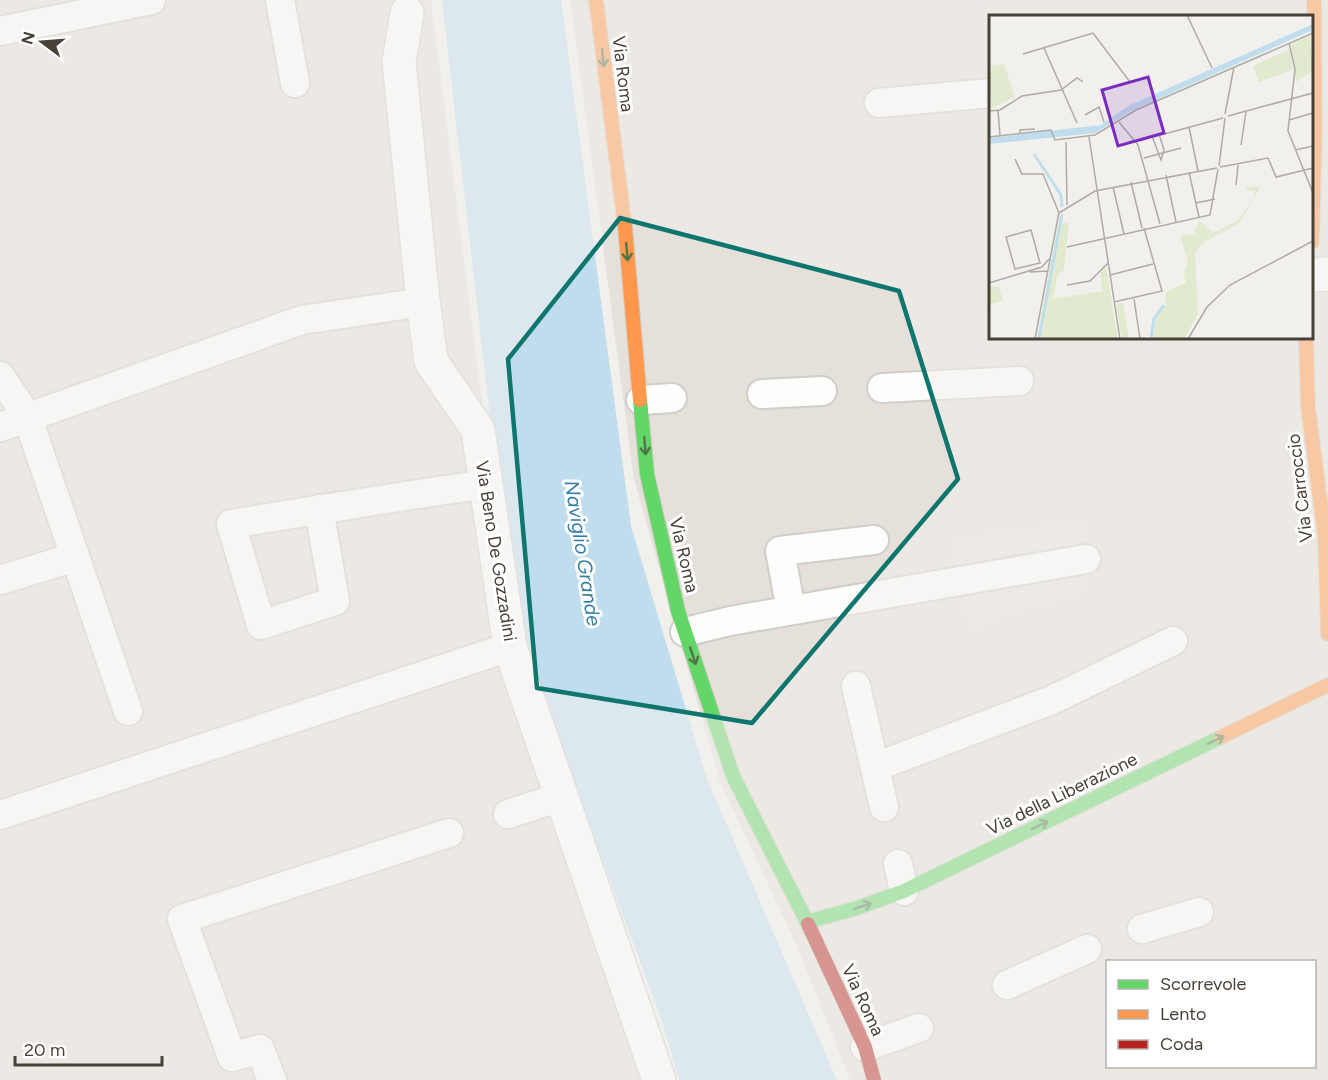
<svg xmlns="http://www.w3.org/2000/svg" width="1328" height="1080" viewBox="0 0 1328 1080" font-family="Figtree,sans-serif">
	<rect width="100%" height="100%" fill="#f2f0ec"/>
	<g fill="#e5e1da" fill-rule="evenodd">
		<polygon points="0,0 431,0 510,620 671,1080 0,1080"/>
		<path d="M570,0H1328V1080H850L796,944L720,782L634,479ZM990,16H1312V338H990ZM1108,962H1314V1066H1108Z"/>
	</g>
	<polygon fill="#e4e1dd" points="1083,519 1088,592 1017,612 969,632 959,580 954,539"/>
	<polygon fill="#c0dded" points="442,0 561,0 631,526 707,779 837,1080 679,1080 662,1021 513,617"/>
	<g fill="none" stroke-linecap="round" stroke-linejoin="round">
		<g stroke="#d0ceca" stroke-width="32">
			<g id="lane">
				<polyline points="280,0 295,83"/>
				<polyline points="0,31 151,0"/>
				<polyline points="879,103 990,93"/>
				<polyline points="0,376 27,416 128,711"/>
				<polyline points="882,388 1019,381"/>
				<polyline points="762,394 822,391"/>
				<polyline points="641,400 672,398"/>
				<polyline points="0,427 302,320 403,305"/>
				<path d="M319,509L335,601L261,625L231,524C316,510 401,496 486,484"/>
				<polyline points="0,580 75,557"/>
				<polyline points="791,610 780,551 874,540"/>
				<polyline points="685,632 730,621 1086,559"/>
				<polyline points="856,686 884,807"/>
				<polyline points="875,767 1052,700 1173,641"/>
				<polyline points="508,814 561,797"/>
				<polyline points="0,815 510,647"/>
				<polyline points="898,864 904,891"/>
				<polyline points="1142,929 1199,912"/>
				<polyline points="1007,985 1087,949"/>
				<polyline points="865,1047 919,1028"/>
				<polyline points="272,1080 260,1049 232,1057 182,919 449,833"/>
			</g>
		</g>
		<g stroke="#d0ceca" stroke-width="36">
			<g id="street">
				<polyline points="407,13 399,62 423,301 431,361 478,430 510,647 659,1080"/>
				<polyline points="1312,275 1328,274"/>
			</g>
		</g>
		<g stroke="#d0ccc3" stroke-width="16">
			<g id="fast">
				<polyline points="640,400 647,474 678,611 733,776 808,924"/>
				<polyline points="807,922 857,908 904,891 1221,737"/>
			</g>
		</g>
		<g stroke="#d0ccc3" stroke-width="16">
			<g id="slow">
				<polyline points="596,0 625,227 640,400"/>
				<polyline points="1312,242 1315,131 1314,0"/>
				<polyline points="1306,338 1308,407 1325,537 1328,634"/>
				<polyline points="1221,737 1328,685"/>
			</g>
		</g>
		<g stroke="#d0ccc3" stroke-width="16">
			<polyline id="jam" points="808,924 865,1047 874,1080"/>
		</g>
		<use href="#lane" stroke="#fdfdfc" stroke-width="28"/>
		<use href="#street" stroke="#fdfdfc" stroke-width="33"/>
		<use href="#fast" stroke="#63d668" stroke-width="14"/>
		<use href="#slow" stroke="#ff974d" stroke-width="14"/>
		<use href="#jam" stroke="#b3261e" stroke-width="14"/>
	</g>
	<defs><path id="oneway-shaft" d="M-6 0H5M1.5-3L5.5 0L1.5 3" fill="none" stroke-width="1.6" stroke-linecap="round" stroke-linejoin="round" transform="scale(1.5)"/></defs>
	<g stroke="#517549">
		<use href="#oneway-shaft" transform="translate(603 58) rotate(83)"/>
		<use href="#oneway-shaft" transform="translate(627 252) rotate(85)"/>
		<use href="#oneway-shaft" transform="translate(645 446) rotate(85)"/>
		<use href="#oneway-shaft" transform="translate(693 656) rotate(71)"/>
		<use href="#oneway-shaft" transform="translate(1216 740) rotate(-26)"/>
		<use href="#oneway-shaft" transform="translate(1040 825) rotate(-26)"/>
		<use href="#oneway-shaft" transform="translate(863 906) rotate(-19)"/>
	</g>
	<path d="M0 0H1328V1080H0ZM620,218L899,291L958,479L752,723L537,688L508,359Z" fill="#f2f0ec" fill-opacity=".55" fill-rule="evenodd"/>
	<path fill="none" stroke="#0f766e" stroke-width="4.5" stroke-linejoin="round" d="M620,218L899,291L958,479L752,723L537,688L508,359Z"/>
	<g text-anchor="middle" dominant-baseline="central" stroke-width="6" stroke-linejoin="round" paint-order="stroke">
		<g font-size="18" fill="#484138" stroke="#fff">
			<text transform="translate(623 74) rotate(83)">Via Roma</text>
			<text transform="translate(1300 488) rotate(-97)">Via Carroccio</text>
			<text transform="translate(496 551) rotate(81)">Via Beno De Gozzadini</text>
			<text transform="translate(684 555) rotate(77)">Via Roma</text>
			<text transform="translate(1062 794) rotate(-26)">Via della Liberazione</text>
			<text transform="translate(863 1000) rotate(65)">Via Roma</text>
		</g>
		<g font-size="20" font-style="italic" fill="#347da7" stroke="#fff">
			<text transform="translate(583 553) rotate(81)">Naviglio Grande</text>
		</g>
	</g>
	<g transform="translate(989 15)">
		<rect width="324" height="324" fill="#f2f0ec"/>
		<path d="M321,21L324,56L307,67L302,29ZM301,34L304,55L270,67L264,51ZM15,49L26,82L2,94L0,51ZM272,171L251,207L213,229L206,239L209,299L195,324H164L167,302L176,291L177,277L197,267L195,259L199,246L191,221L205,219L210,205L224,218L249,205L265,183L266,176L257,175L258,172ZM69,208H80L75,255L69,259L64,284L114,276L111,257L117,252L129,324H48ZM0,270L10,272L14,286L0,290ZM134,288L140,324H133L127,289Z" fill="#e1eace"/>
		<path d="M324,9V15L144,95L106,118L0,129V123L112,110L139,91Z" fill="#c0dded"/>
		<path fill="none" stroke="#c0dded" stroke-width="3" d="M45,139L72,180L73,192M50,324L73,199M162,324L165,303L175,290"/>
		<path fill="none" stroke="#aeaaa4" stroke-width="1.5" d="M198,0L223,53M300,28L306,54L299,116L324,178M55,33L88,108M34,39L104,18L141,67M9,95L11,121M0,96L11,95L33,81L72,75L88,63L94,67M236,99L245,52M96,100L110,92L115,107M239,101L324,78M300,105L324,98M130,107L149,130L171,209M200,112L209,156M31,119V115L46,114M163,121L172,145L175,135L170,119M0,122L62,115L66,125L106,120L147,95L324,18M100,122L131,324M77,127L78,190M146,127L234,103M252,130L257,97M306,135L324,131M155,143L192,133M26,144L33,159H54L70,198M230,151L236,103M231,152L279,143L287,162L324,153M200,157L210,202M177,160L187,207M142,167L153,213M247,170L249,150M124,172L135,219M207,188L226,184M70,198L106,176L228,153M42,215L51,248L26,254L17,222ZM78,232L221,200L229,154M41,257L59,256M121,260L164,249M0,268L53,252L60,244M78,270L101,266L119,248M145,284L151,324M125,287L173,276L155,213M46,324L70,197M199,324L218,292L241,270L324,226"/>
		<path fill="#7b2cbf" fill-opacity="0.15" stroke="#7b2cbf" stroke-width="3" d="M159,62L175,118L129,131L113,75Z"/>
		<rect width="324" height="324" fill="none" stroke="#484138" stroke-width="3"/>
	</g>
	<rect x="1106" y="960" width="210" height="108" fill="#ffffff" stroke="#b6b3af" stroke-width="1.5"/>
	<rect x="1118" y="980" width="30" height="9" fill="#63d668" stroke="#b6b3af" stroke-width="1.5"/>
	<text x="1160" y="990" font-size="18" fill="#484138">Scorrevole</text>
	<rect x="1118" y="1010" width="30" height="9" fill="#ff974d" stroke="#b6b3af" stroke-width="1.5"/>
	<text x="1160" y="1020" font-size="18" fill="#484138">Lento</text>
	<rect x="1118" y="1040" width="30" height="9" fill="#b3261e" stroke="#b6b3af" stroke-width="1.5"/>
	<text x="1160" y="1050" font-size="18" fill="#484138">Coda</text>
	<g transform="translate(42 42) rotate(286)" stroke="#ffffff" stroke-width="4.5" paint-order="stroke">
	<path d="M0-4.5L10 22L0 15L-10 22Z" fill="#484138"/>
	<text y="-9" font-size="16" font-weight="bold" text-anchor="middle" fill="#484138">N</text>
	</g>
	<path d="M15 1056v9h147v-9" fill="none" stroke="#484138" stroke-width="3"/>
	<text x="24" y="1056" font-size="18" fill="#484138" stroke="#ffffff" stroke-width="4.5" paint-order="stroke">20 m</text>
</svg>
